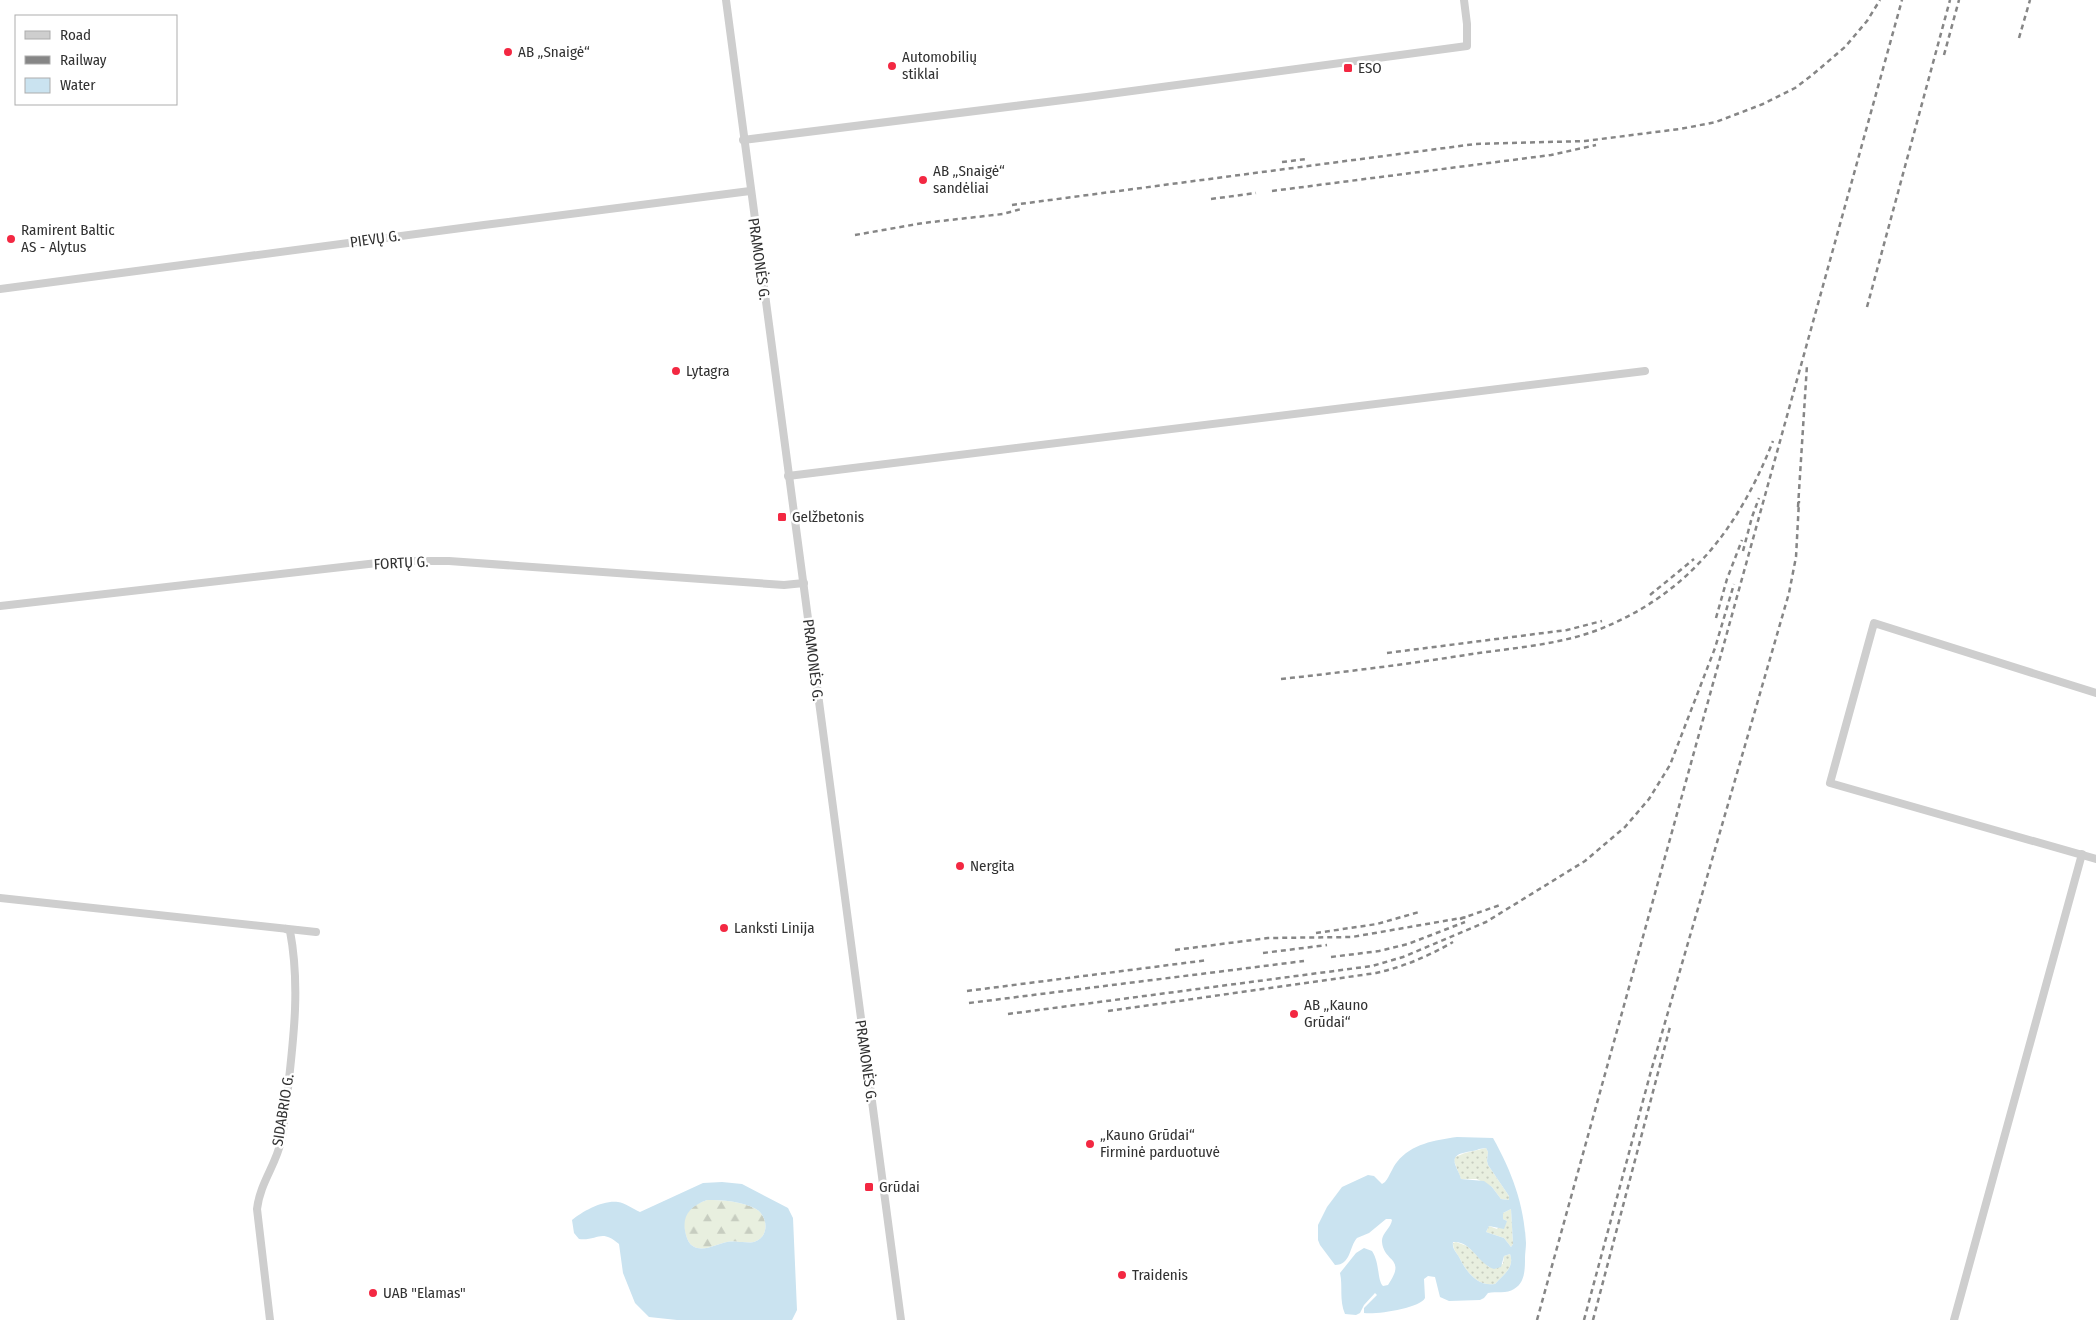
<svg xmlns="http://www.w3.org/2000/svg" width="2096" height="1320" viewBox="0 0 2096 1320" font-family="'Fira Sans Condensed',sans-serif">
	<defs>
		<pattern id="grass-dots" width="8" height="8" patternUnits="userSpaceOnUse" patternTransform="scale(1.25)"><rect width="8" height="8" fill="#e8efdf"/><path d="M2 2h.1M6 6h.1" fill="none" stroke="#c7cdc0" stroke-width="1.8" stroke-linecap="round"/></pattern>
		<pattern id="forest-firs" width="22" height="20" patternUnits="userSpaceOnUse" patternTransform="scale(1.25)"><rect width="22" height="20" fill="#e8efdf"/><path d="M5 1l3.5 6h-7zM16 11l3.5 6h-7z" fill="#c7cdc0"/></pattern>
	</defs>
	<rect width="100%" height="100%" fill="#fff"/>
	<g fill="url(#grass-dots)">
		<polygon points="1486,1148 1488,1152 1487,1161 1488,1165 1509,1196 1509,1200 1501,1199 1492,1187 1477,1179 1461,1179 1454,1161 1455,1157 1465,1153"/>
		<polygon points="1511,1209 1513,1244 1511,1247 1504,1238 1486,1232 1489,1226 1497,1229 1507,1221 1503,1219 1503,1213"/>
		<path d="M1456,1242L1467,1246L1489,1267L1503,1264L1504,1256L1510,1254C1515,1268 1503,1275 1495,1284C1477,1287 1466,1271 1459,1257C1456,1252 1453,1249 1453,1243Z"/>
	</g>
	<path fill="url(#forest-firs)" d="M707,1200C723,1200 741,1201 756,1209C768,1216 770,1237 754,1242C751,1243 746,1242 742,1242C738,1242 732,1241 727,1242C717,1244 708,1250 697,1248C691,1246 689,1243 687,1238C679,1217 687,1207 707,1200Z"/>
	<g fill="#cae3f0" fill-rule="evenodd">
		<path d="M1457,1137L1493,1138C1512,1172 1524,1204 1526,1243C1526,1248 1525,1253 1525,1258C1525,1269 1525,1283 1514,1289C1507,1294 1496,1291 1488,1293L1484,1298L1480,1300L1449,1301L1440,1297L1435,1277L1428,1276L1424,1279L1425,1298C1420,1308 1376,1315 1364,1313V1308L1377,1295L1375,1293L1364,1305L1360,1313L1356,1315L1345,1314C1339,1300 1343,1286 1340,1273L1356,1253L1364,1248L1372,1251C1380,1263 1377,1280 1383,1286L1388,1285C1407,1257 1384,1263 1382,1242C1381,1234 1391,1228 1392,1220L1391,1219H1386L1369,1233L1357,1238C1349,1247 1351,1265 1335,1265L1320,1245L1318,1240V1225L1327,1207L1342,1187L1368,1175L1374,1176L1382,1184L1385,1182C1390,1176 1392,1168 1397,1162C1411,1144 1435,1140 1457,1137ZM1479,1149L1486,1148L1488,1152L1487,1161L1488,1165L1509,1196V1200L1501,1199L1492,1187L1484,1181L1461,1179C1460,1174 1457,1170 1455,1164C1451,1151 1471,1153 1479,1149ZM1511,1209L1513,1244L1511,1247L1504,1238L1486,1232L1489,1226L1504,1229L1507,1221L1503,1219V1213ZM1453,1242C1471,1240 1478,1264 1494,1269L1501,1267L1504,1256L1510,1254C1515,1268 1503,1275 1495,1284C1477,1287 1466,1271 1459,1257C1456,1252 1452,1249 1453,1242Z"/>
		<path d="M722,1182L742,1184L788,1208L793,1218L797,1310L792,1320H677L649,1317L635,1303L623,1273L619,1244C601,1228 598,1241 579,1239L574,1233L572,1220C583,1211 603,1200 618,1202C625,1203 633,1209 640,1212L703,1183ZM707,1200C723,1200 741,1201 756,1209C768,1216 770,1237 754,1242C751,1243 746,1242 742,1242C738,1242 732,1241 727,1242C717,1244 708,1250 697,1248C691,1246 689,1243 687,1238C680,1218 688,1207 707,1200Z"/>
	</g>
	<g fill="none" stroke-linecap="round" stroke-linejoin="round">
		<g stroke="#cecece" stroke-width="8">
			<polyline points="726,0 901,1320"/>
			<polyline points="743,140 1087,97 1467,46 1467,24 1464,0"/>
			<polyline points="0,289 484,225 750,191"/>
			<polyline points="788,476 1645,371"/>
			<polyline points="0,606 395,561 449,561 784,585 804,583"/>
			<polyline points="2096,693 1874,623 1830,783 2096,859"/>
			<polyline points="0,898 316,932"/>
			<path d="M270,1320L257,1209C260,1183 276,1165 281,1141C285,1124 285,1105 288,1088C294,1035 300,984 290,931L286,929"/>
			<polyline points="1954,1320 2082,854"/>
		</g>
		<g stroke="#868686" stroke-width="2.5" stroke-dasharray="5 4" stroke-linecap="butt">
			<polyline points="2019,38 2030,0"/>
			<polyline points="1944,55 1959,0"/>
			<polyline points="1282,162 1307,159"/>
			<polyline points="1272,191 1551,155 1596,145"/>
			<polyline points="1211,199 1256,193"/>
			<polyline points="1012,205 1475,144 1585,141 1680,129 1716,122 1763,104 1795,88 1811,76 1845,47 1867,21 1880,0"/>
			<polyline points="855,235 923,223 1003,214 1021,209"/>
			<polyline points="1867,307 1950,0"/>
			<polyline points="1798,507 1807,365"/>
			<polyline points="1743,551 1752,517 1759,498"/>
			<polyline points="1650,595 1694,559"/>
			<polyline points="1716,618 1727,579 1742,540"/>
			<polyline points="1387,653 1567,630 1602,621"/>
			<path d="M1281,679C1345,672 1409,664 1472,654C1513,648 1556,645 1595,631C1687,596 1738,530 1773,441"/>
			<polyline points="1460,919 1500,905"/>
			<polyline points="1316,933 1377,924 1419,912"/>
			<polyline points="1175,950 1268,938 1352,937 1467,917"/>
			<polyline points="1263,953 1327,945"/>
			<polyline points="1331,957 1379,951 1408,944 1465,922"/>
			<polyline points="967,991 1208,960"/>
			<polyline points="969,1003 1304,961"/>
			<path d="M1108,1011L1376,973C1403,967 1429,956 1453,942"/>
			<polyline points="1008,1014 1372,966 1403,957 1486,922 1585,861 1625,827 1649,799 1670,765 1715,648 1734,584"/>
			<polyline points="1537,1320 1902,0"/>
			<polyline points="1584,1320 1651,1071 1789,593 1796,557 1799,501"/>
			<polyline points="1593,1320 1670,1027"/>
		</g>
	</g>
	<g fill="#f32842" stroke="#fff" stroke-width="2">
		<circle cx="508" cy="52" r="5"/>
		<circle cx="892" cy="66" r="5"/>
		<rect x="1343" y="63" width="10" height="10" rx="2.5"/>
		<circle cx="923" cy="180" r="5"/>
		<circle cx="11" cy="239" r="5"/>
		<circle cx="676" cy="371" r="5"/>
		<rect x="777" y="512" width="10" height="10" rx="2.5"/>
		<circle cx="960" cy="866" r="5"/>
		<circle cx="724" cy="928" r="5"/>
		<circle cx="1294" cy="1014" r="5"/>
		<circle cx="1090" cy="1144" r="5"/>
		<rect x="864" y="1182" width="10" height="10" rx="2.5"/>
		<circle cx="1122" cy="1275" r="5"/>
		<circle cx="373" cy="1293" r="5"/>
	</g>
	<g text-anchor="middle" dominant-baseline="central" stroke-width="5" stroke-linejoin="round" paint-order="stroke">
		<g font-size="15" fill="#313131" stroke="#fff" text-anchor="start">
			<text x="518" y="52">AB „Snaigė“</text>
			<text x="902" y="57">Automobilių<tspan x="902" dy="17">stiklai</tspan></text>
			<text x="1358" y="68">ESO</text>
			<text x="933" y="171">AB „Snaigė“<tspan x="933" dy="17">sandėliai</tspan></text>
			<text x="21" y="230">Ramirent Baltic<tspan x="21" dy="17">AS - Alytus</tspan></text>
			<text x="686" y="371">Lytagra</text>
			<text x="792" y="517">Gelžbetonis</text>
			<text x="970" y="866">Nergita</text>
			<text x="734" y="928">Lanksti Linija</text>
			<text x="1304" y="1005">AB „Kauno<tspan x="1304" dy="17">Grūdai“</tspan></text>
			<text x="1100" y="1135">„Kauno Grūdai“<tspan x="1100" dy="17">Firminė parduotuvė</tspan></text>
			<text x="879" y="1187">Grūdai</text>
			<text x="1132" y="1275">Traidenis</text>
			<text x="383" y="1293">UAB "Elamas"</text>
		</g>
		<g font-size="15" fill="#313131" stroke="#fff">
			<text transform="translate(375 239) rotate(-8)">PIEVŲ G.</text>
			<text transform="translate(759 259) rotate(82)">PRAMONĖS G.</text>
			<text transform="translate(401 563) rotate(-3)">FORTŲ G.</text>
			<text transform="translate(813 660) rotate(83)">PRAMONĖS G.</text>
			<text transform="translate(866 1061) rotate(82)">PRAMONĖS G.</text>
			<text transform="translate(283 1110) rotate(-81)">SIDABRIO G.</text>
		</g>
	</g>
	<rect x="15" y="15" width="162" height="90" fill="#ffffff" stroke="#adadad"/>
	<rect x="25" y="31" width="25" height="8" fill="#cecece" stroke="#adadad"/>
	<text x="60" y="40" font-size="15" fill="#313131">Road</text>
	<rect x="25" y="56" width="25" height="8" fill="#868686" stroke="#adadad"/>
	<text x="60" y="65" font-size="15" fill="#313131">Railway</text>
	<rect x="25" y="78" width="25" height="15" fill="#cae3f0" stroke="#adadad"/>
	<text x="60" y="90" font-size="15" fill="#313131">Water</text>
</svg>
